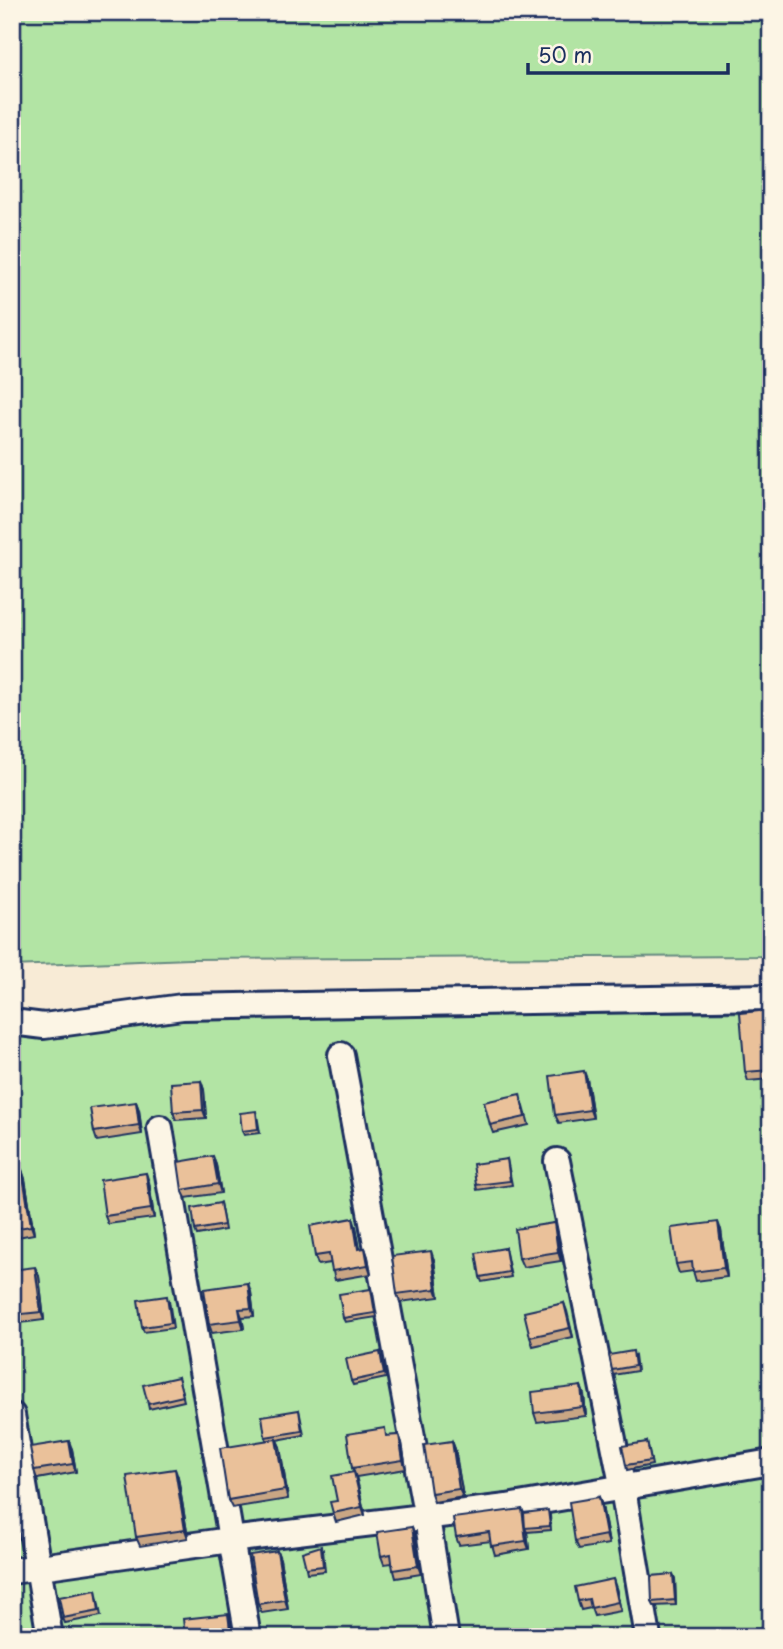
<svg xmlns="http://www.w3.org/2000/svg" width="783" height="1649" viewBox="0 0 783 1649" font-family="'Playpen Sans',sans-serif">
	<rect width="100%" height="100%" fill="#f8ebd6"/>
	<filter id="ink" filterUnits="userSpaceOnUse"><feTurbulence type="fractalNoise" baseFrequency=".0143" numOctaves="2"/><feDisplacementMap in="SourceGraphic" scale="14" xChannelSelector="R" yChannelSelector="G"/><feConvolveMatrix kernelMatrix="1 2 1 2 8 2 1 2 1" color-interpolation-filters="sRGB"/></filter>
	<g filter="url(#ink)">
		<g fill="#b2e4a4" stroke="#668a81" stroke-width="2">
			<polygon points="12,12 771,12 771,956 190,959 12,966"/>
			<polygon points="771,1012 771,1637 12,1637 12,1031 179,1017"/>
		</g>
		<g fill="none" stroke-linecap="round" stroke-linejoin="round">
			<g stroke="#1b2f5e" stroke-width="30">
				<g id="minor">
					<polyline points="12,1022 44,1026 182,1007 771,997"/>
					<polyline points="341,1055 427,1518 446,1637"/>
					<polyline points="160,1128 248,1637"/>
					<polyline points="557,1161 623,1489 648,1637"/>
					<polyline points="12,1415 50,1637"/>
					<polyline points="12,1571 230,1540 507,1507 771,1462"/>
				</g>
			</g>
			<use href="#minor" stroke="#fcf5e5" stroke-width="24"/>
		</g>
		<g fill="#c9a684" stroke="#1b2f5e" stroke-width="2">
			<polygon points="769,1010 771,1014 771,1079 748,1081 745,1072"/>
			<polygon points="587,1079 593,1118 559,1123 555,1115"/>
			<polygon points="201,1081 204,1090 206,1118 176,1120 173,1112"/>
			<polygon points="136,1102 139,1110 142,1134 97,1141 94,1132"/>
			<polygon points="523,1103 529,1125 493,1133 490,1125"/>
			<polygon points="257,1115 260,1133 244,1135 242,1131"/>
			<polygon points="507,1159 512,1185 477,1190 476,1185"/>
			<polygon points="216,1165 221,1193 186,1198 182,1190"/>
			<polygon points="22,1170 25,1179 34,1234 12,1238 12,1172"/>
			<polygon points="149,1182 154,1218 108,1224 105,1216"/>
			<polygon points="220,1203 225,1230 197,1235 195,1230"/>
			<polygon points="554,1223 557,1232 561,1261 523,1267 519,1258"/>
			<polygon points="356,1227 360,1249 365,1248 368,1257 371,1274 335,1280 331,1263 318,1265 315,1256"/>
			<polygon points="721,1230 727,1277 696,1281 693,1271 679,1273 676,1264"/>
			<polygon points="505,1248 511,1277 482,1282 480,1277"/>
			<polygon points="434,1260 439,1297 400,1302 397,1294"/>
			<polygon points="12,1270 39,1276 44,1320 12,1324"/>
			<polygon points="251,1292 254,1316 242,1317 244,1329 212,1333 209,1324"/>
			<polygon points="373,1293 377,1317 345,1322 343,1318"/>
			<polygon points="169,1300 173,1328 144,1332 142,1327"/>
			<polygon points="564,1303 573,1337 533,1346 530,1337"/>
			<polygon points="380,1352 386,1378 353,1385 351,1381"/>
			<polygon points="635,1355 637,1371 613,1375 612,1370"/>
			<polygon points="178,1377 184,1401 149,1409 148,1404"/>
			<polygon points="581,1386 584,1395 586,1416 537,1422 534,1413"/>
			<polygon points="299,1410 304,1435 277,1440 280,1447 288,1499 232,1508 228,1500 267,1440 265,1437"/>
			<polygon points="399,1435 402,1443 406,1469 356,1477 365,1515 336,1522 333,1513 337,1501 354,1472 352,1468 388,1436"/>
			<polygon points="452,1441 455,1449 463,1497 434,1502 431,1493"/>
			<polygon points="647,1442 652,1465 627,1470 626,1465"/>
			<polygon points="72,1449 76,1472 37,1479 34,1470"/>
			<polygon points="178,1477 188,1538 140,1546 136,1537"/>
			<polygon points="599,1497 602,1506 609,1544 579,1549 575,1541"/>
			<polygon points="522,1509 524,1513 550,1515 551,1530 527,1532 529,1549 495,1555 491,1541 459,1545 456,1537"/>
			<polygon points="412,1527 415,1536 421,1574 396,1578 392,1563 384,1564 381,1556"/>
			<polygon points="323,1550 325,1571 307,1573 306,1568"/>
			<polygon points="277,1551 280,1559 288,1609 262,1613 258,1604"/>
			<polygon points="673,1574 675,1579 676,1605 654,1606 652,1602"/>
			<polygon points="616,1588 621,1611 594,1616 591,1608 581,1610 578,1601"/>
			<polygon points="96,1590 101,1616 65,1623 63,1618"/>
		</g>
		<g fill="#a4876c" stroke="#1b2f5e" stroke-width="2">
			<polygon points="584,1071 587,1079 593,1118 590,1110"/>
			<polygon points="201,1081 204,1090 206,1118 203,1110"/>
			<polygon points="136,1102 139,1110 142,1134 139,1125"/>
			<polygon points="213,1156 216,1165 221,1193 218,1184"/>
			<polygon points="22,1170 25,1179 34,1234 31,1226"/>
			<polygon points="146,1173 149,1182 154,1218 151,1209"/>
			<polygon points="353,1218 356,1227 361,1258 358,1249"/>
			<polygon points="718,1222 721,1230 727,1277 724,1268"/>
			<polygon points="554,1223 557,1232 561,1261 558,1252"/>
			<polygon points="365,1248 368,1257 371,1274 368,1265"/>
			<polygon points="431,1251 434,1260 439,1297 436,1289"/>
			<polygon points="35,1267 39,1276 44,1320 41,1312"/>
			<polygon points="248,1283 251,1292 254,1316 251,1308"/>
			<polygon points="564,1303 567,1311 573,1337 570,1328"/>
			<polygon points="239,1309 242,1317 244,1329 241,1320"/>
			<polygon points="581,1386 584,1395 586,1416 583,1407"/>
			<polygon points="399,1435 402,1443 406,1469 403,1460"/>
			<polygon points="276,1439 280,1447 288,1499 285,1490"/>
			<polygon points="69,1441 72,1449 76,1472 73,1464"/>
			<polygon points="452,1441 455,1449 463,1497 459,1489"/>
			<polygon points="175,1469 178,1477 188,1538 185,1530"/>
			<polygon points="354,1472 357,1480 365,1515 362,1507"/>
			<polygon points="599,1497 602,1506 609,1544 606,1535"/>
			<polygon points="522,1509 525,1517 525,1528 527,1532 529,1549 526,1541"/>
			<polygon points="412,1527 415,1536 421,1574 418,1566"/>
			<polygon points="277,1551 280,1559 288,1609 285,1600"/>
			<polygon points="673,1574 675,1579 676,1605 675,1600"/>
			<polygon points="613,1579 616,1588 621,1611 618,1602"/>
			<polygon points="228,1614 231,1622 233,1637 231,1637"/>
		</g>
		<g fill="#eac19a" stroke="#1b2f5e" stroke-width="2">
			<polygon points="769,1010 771,1024 771,1070 745,1072 740,1013"/>
			<polygon points="584,1071 590,1110 555,1115 550,1076"/>
			<polygon points="201,1081 203,1110 173,1112 171,1083"/>
			<polygon points="520,1094 525,1117 490,1125 484,1102"/>
			<polygon points="136,1102 139,1125 94,1132 90,1108"/>
			<polygon points="256,1111 258,1129 242,1131 240,1113"/>
			<polygon points="213,1156 218,1184 182,1190 178,1162"/>
			<polygon points="507,1159 510,1181 476,1185 473,1164"/>
			<polygon points="22,1170 31,1226 12,1229 12,1172"/>
			<polygon points="146,1173 151,1209 105,1216 100,1180"/>
			<polygon points="768,1183 771,1183 771,1202"/>
			<polygon points="220,1203 224,1225 195,1230 192,1208"/>
			<polygon points="353,1218 358,1249 365,1248 368,1265 332,1271 329,1254 315,1256 310,1226"/>
			<polygon points="718,1222 724,1268 693,1272 692,1262 676,1264 671,1228"/>
			<polygon points="554,1223 558,1252 519,1258 515,1229"/>
			<polygon points="505,1248 509,1272 480,1277 476,1253"/>
			<polygon points="431,1251 436,1289 397,1294 392,1256"/>
			<polygon points="35,1267 41,1312 12,1315 12,1270"/>
			<polygon points="248,1283 251,1308 239,1309 241,1320 209,1324 204,1289"/>
			<polygon points="371,1289 375,1313 343,1318 339,1294"/>
			<polygon points="167,1296 171,1323 142,1327 138,1300"/>
			<polygon points="564,1303 570,1328 530,1337 524,1312"/>
			<polygon points="633,1351 635,1366 612,1370 609,1355"/>
			<polygon points="380,1352 384,1374 351,1381 346,1359"/>
			<polygon points="178,1377 183,1396 148,1404 143,1385"/>
			<polygon points="581,1386 583,1407 534,1413 532,1392"/>
			<polygon points="299,1410 302,1431 265,1437 262,1416"/>
			<polygon points="385,1428 386,1436 399,1435 403,1460 352,1468 347,1434"/>
			<polygon points="276,1439 285,1490 228,1500 220,1448"/>
			<polygon points="69,1441 73,1464 34,1470 30,1447"/>
			<polygon points="452,1441 459,1489 431,1493 424,1445"/>
			<polygon points="647,1442 651,1461 626,1465 622,1446"/>
			<polygon points="175,1469 185,1530 136,1537 127,1476"/>
			<polygon points="354,1472 362,1507 333,1513 330,1502 337,1501 332,1476"/>
			<polygon points="599,1497 606,1535 575,1541 569,1502"/>
			<polygon points="522,1509 526,1541 491,1546 489,1532 456,1537 453,1518"/>
			<polygon points="548,1510 550,1526 525,1528 524,1513"/>
			<polygon points="412,1527 418,1566 393,1570 391,1554 381,1556 377,1532"/>
			<polygon points="321,1546 323,1566 306,1568 302,1552"/>
			<polygon points="771,1548 771,1581 764,1550"/>
			<polygon points="277,1551 285,1600 258,1604 250,1555"/>
			<polygon points="673,1574 675,1600 652,1602 651,1576"/>
			<polygon points="613,1579 618,1602 591,1608 589,1599 578,1601 575,1587"/>
			<polygon points="96,1590 99,1611 63,1618 59,1597"/>
			<polygon points="228,1614 231,1637 185,1637 183,1619"/>
		</g>
	</g>
	<rect width="783" height="1649" fill="none" stroke="#fcf5e5" stroke-width="42"/>
	<rect x="21" y="21" width="741" height="1607" fill="none" stroke="#1b2f5e" stroke-width="2.5" filter="url(#ink)"/>
	<path d="M528 63v10h200v-10" fill="none" stroke="#1b2f5e" stroke-width="3.5"/>
	<text x="538" y="63" font-size="21" fill="#1b2f5e" stroke="#fcf5e5" stroke-width="5" paint-order="stroke">50 m</text>
</svg>
